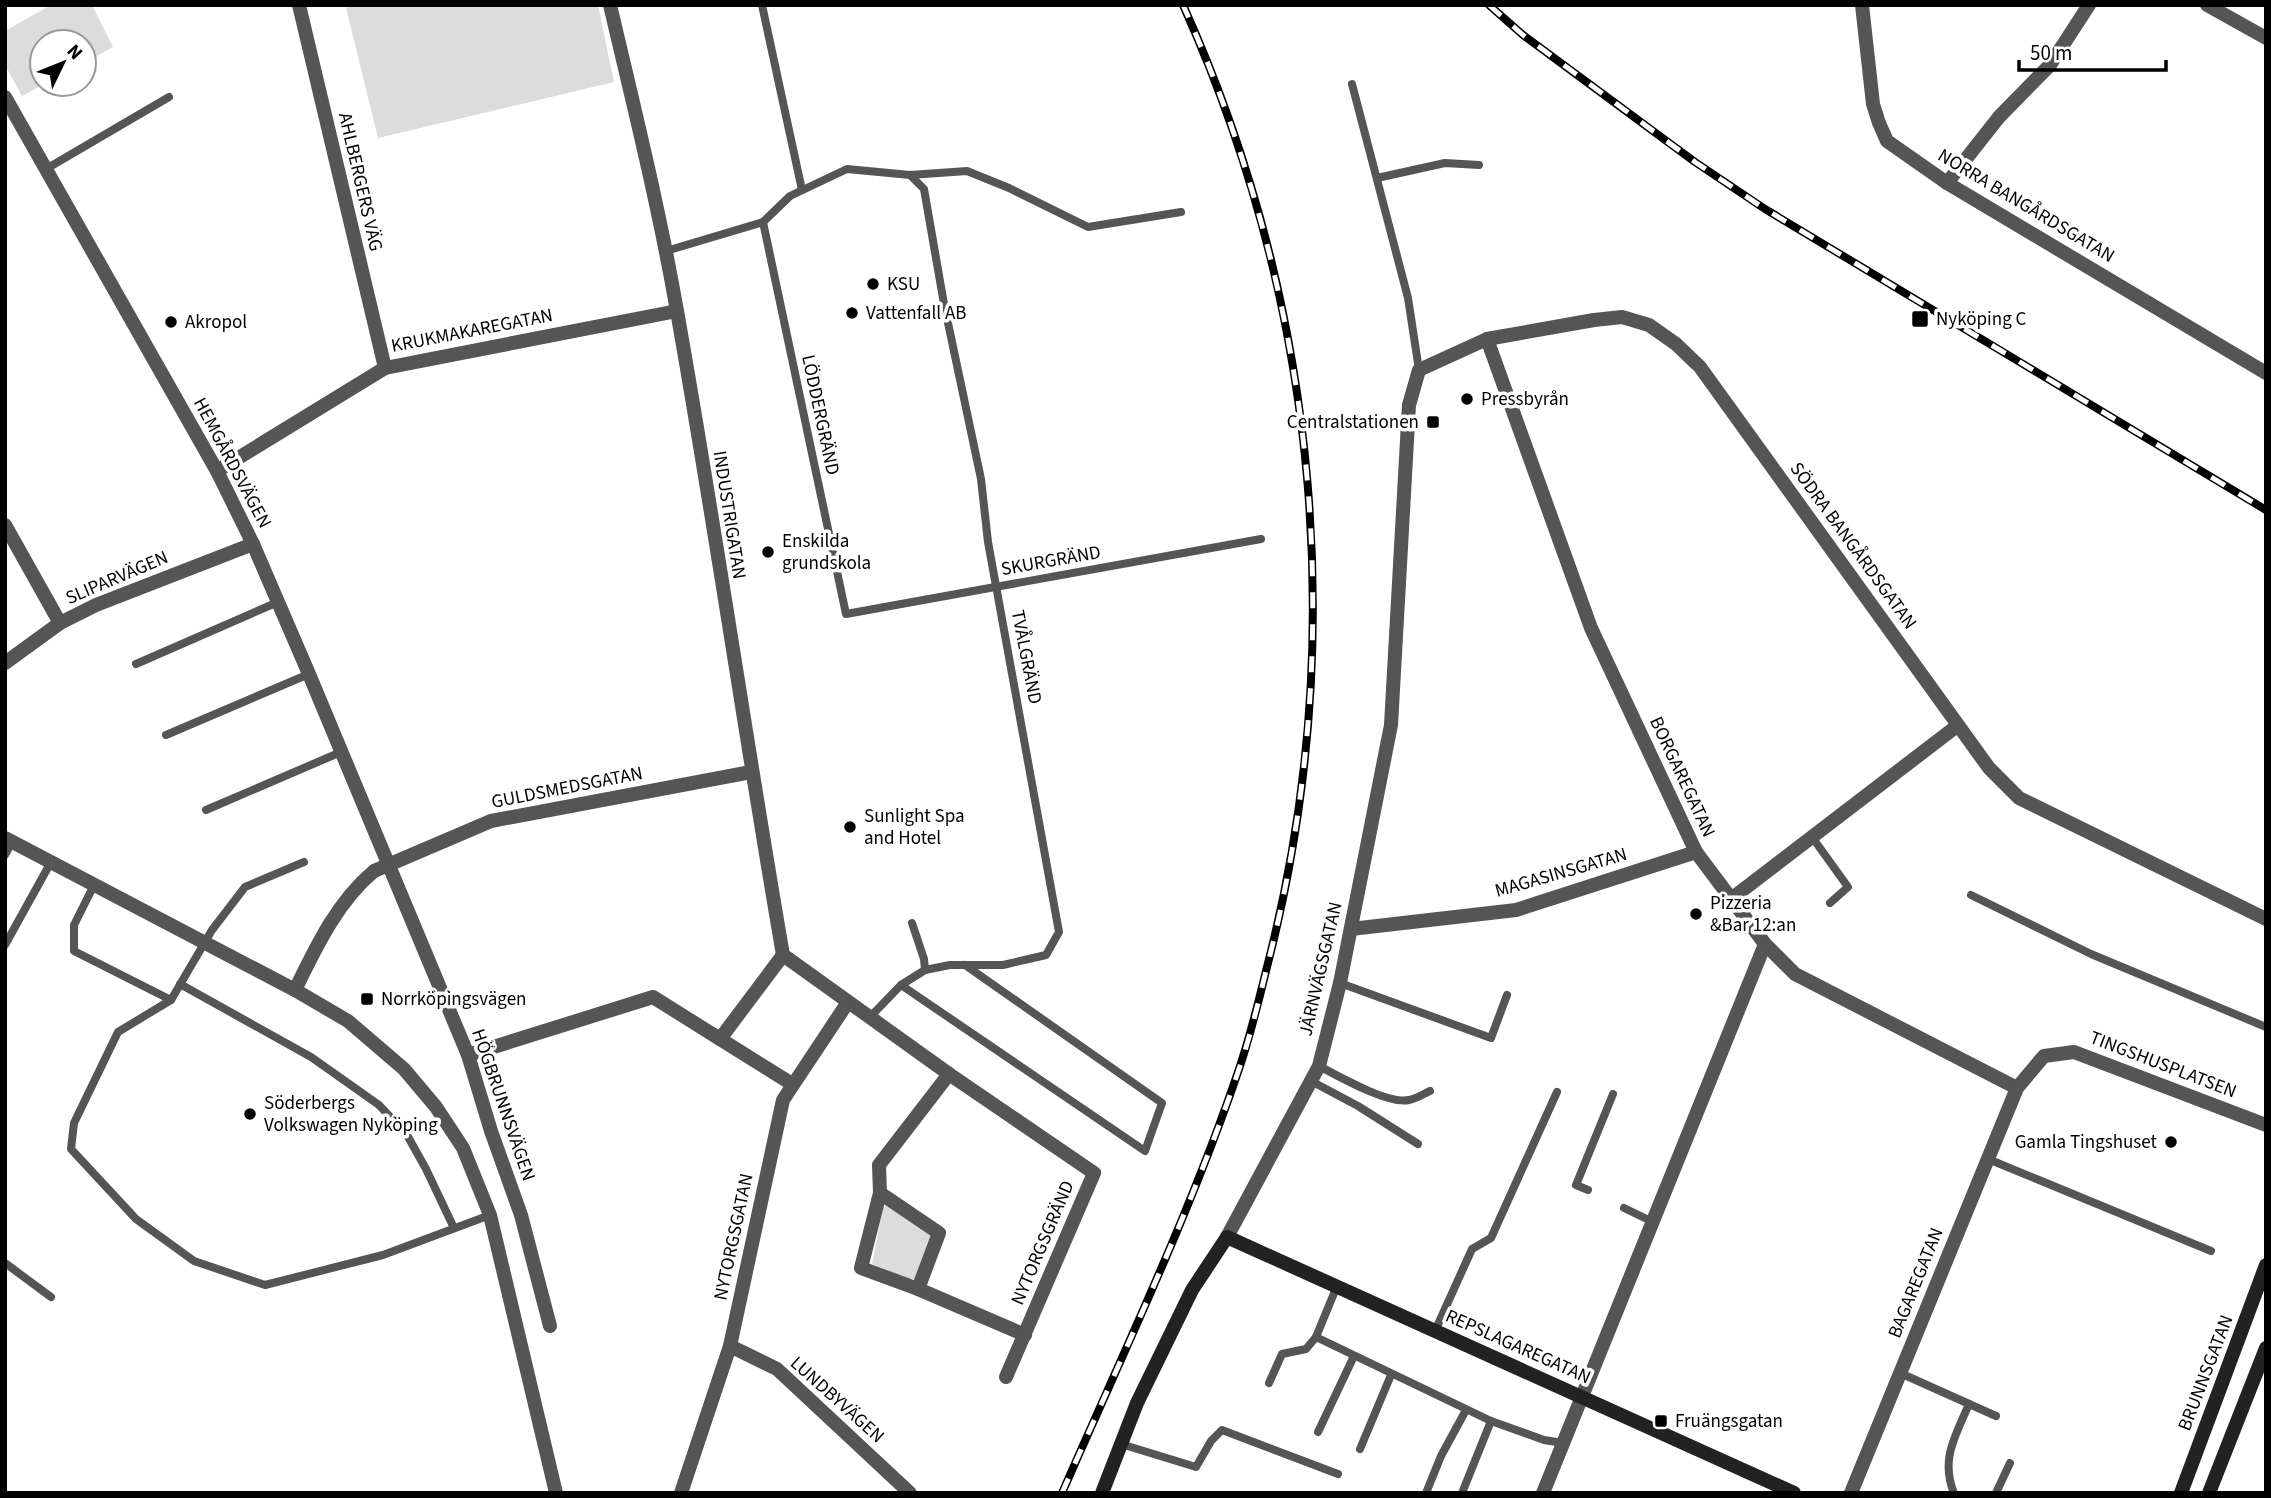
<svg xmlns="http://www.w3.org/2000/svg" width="2271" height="1498" viewBox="0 0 2271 1498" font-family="'Source Sans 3',sans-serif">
	<rect width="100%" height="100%" fill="#fff"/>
	<g fill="#dcdcdc">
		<polygon points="51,5 92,5 113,47 84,63 84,42 42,42 42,84 44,84 22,96 5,65 5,31"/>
		<polygon points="357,5 598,5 614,82 378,138 346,8"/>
		<polygon points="888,1204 931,1234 915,1279 909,1279 872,1264 883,1208"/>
	</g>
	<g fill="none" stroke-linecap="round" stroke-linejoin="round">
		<g stroke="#555" stroke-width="8">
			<polyline points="762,5 802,190"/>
			<polyline points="1352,84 1408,298 1419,370"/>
			<polyline points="46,169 169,97"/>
			<polyline points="1377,178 1445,163 1479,165"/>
			<polyline points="763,222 846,614 1261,539"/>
			<polyline points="666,251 763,222 790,196 847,169 910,175 967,171 1009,188 1088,227 1181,212"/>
			<polyline points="136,664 278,602"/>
			<polyline points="166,735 309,674"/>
			<polyline points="206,810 341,752"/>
			<polyline points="1812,837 1848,887 1830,903"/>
			<polyline points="5,855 12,842"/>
			<polyline points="94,885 74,925 74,951 171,1000 212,930 245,887 304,862"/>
			<polyline points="1971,895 2091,954 2266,1027"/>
			<polyline points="912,923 924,959 925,970"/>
			<polyline points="5,945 51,862"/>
			<polyline points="1340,983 1491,1038 1507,995"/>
			<polyline points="180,984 311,1057 379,1105 407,1135 426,1169 454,1228"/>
			<polyline points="901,985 1145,1151 1162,1103 965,965"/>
			<polyline points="171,1000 118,1032 74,1123 71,1149 136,1219 194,1261 265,1285 383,1255 490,1215"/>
			<polyline points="870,1017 901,985 925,970 950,965 1003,965 1046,955 1059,932 988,542 981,479 944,304 924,189 910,175"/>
			<path d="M1319,1066C1338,1076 1389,1105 1409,1100C1416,1099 1423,1094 1430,1091"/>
			<polyline points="1311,1081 1358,1106 1418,1144"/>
			<polyline points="1988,1159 2211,1251"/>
			<polyline points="1588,1190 1576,1185 1613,1094"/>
			<polyline points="1624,1208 1653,1222"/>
			<polyline points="5,1263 51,1297"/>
			<polyline points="1337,1286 1316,1337 1491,1421 1544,1440 1563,1443"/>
			<polyline points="1435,1331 1472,1249 1491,1238 1557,1092"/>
			<polyline points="1900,1373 1996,1416"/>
			<polyline points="1269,1383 1282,1354 1306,1349 1316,1337"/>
			<polyline points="1318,1432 1354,1356"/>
			<polyline points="1121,1444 1196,1467 1211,1441 1222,1430 1338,1474"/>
			<polyline points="1360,1449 1391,1375"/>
			<polyline points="1426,1493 1441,1456 1466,1410"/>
			<polyline points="1462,1493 1491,1421"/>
			<path d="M1954,1493C1940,1459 1956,1435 1969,1404"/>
			<polyline points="1996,1493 2010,1463"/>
		</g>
		<g stroke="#555" stroke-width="14">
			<polyline points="299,5 385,368"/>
			<path d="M610,5C634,107 659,208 677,311C715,525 746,741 783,955L949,1074L879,1165L880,1193L861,1268L918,1289L1025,1335"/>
			<polyline points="1862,5 1873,104 1879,123 1887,141 1947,183 2266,373"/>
			<polyline points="2207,5 2266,38"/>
			<polyline points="5,97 217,471 253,544 309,674 468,1055 491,1131 521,1215 550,1326"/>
			<polyline points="1947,183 1999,117 2050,65 2089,5"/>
			<polyline points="1487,339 1591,628 1696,852 1765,944 1795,974 2017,1088"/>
			<polyline points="217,471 385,368 677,311"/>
			<polyline points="5,525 60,623"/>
			<polyline points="5,663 60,623 96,605 253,544"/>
			<polyline points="1731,899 1957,726"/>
			<polyline points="1351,929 1516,910 1696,852"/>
			<path d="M295,990C316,947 337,902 374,871L491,821L751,772"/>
			<polyline points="720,1039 792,1084"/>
			<polyline points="468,1055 653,997 720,1039 783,955"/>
			<polyline points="949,1074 1094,1173 1006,1377"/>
			<polyline points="880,1193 939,1233 918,1289"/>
			<polyline points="1227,1237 1319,1066 1340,983 1391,725 1409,405 1419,370 1487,339 1594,320 1622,317 1649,325 1676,344 1700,367 1989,768 2019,798 2266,919"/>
			<polyline points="730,1346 777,1369 910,1493"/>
			<polyline points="681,1493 730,1346 783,1100 848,1002"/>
			<polyline points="1543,1493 1765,944"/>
			<polyline points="1851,1493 2017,1088 2044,1056 2074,1052 2266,1125"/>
		</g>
		<polyline stroke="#555" stroke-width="14" points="5,838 295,990 348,1021 404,1069 436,1107 463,1148 490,1215 556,1493"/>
		<g stroke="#222" stroke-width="14">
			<polyline points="1102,1493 1137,1403 1192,1290 1227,1237 1794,1493"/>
			<polyline points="2181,1493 2266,1265"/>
			<polyline points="2209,1493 2266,1348"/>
		</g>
		<g stroke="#000" stroke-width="8">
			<g id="rail">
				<polyline points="1489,5 1523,35 1695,162 1765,209 2266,510"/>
				<path d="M1062,1493C1123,1353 1190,1214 1239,1069C1250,1037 1258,1004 1266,971C1350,649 1320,309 1183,5"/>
			</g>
		</g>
		<use href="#rail" stroke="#fff" stroke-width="5" stroke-dasharray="16" stroke-linecap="butt"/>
	</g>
	<g fill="#000" stroke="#fff" stroke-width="2.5">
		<circle cx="873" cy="284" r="7"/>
		<circle cx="852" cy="313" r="7"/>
		<rect x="1911" y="310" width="18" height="18" rx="3.5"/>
		<circle cx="171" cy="322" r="7"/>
		<circle cx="1467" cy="399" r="7"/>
		<rect x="1426" y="415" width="14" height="14" rx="3.5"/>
		<circle cx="768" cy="552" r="7"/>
		<circle cx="850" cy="827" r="7"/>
		<circle cx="1696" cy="914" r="7"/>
		<rect x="360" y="992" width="14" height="14" rx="3.5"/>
		<circle cx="250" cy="1114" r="7"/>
		<circle cx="2171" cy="1142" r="7"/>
		<rect x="1654" y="1414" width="14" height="14" rx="3.5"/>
	</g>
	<g text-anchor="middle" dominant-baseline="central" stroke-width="7" stroke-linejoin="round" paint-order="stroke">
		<g font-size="19" fill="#000" stroke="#fff">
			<text transform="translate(360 182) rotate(77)">AHLBERGERS VÄG</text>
			<text transform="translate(2026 206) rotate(31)">NORRA BANGÅRDSGATAN</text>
			<text transform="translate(472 331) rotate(-11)">KRUKMAKAREGATAN</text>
			<text transform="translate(820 415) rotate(78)">LÖDDERGRÄND</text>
			<text transform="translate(232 463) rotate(62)">HEMGÅRDSVÄGEN</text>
			<text transform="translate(729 515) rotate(81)">INDUSTRIGATAN</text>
			<text transform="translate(1853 546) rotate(54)">SÖDRA BANGÅRDSGATAN</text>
			<text transform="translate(1051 561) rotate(-10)">SKURGRÄND</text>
			<text transform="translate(117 578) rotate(-23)">SLIPARVÄGEN</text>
			<text transform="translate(1026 657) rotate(79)">TVÅLGRÄND</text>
			<text transform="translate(1682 777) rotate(65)">BORGAREGATAN</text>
			<text transform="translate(567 788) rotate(-11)">GULDSMEDSGATAN</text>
			<text transform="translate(1561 873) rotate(-16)">MAGASINSGATAN</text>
			<text transform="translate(1321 969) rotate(-77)">JÄRNVÄGSGATAN</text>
			<text transform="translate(2163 1065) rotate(21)">TINGSHUSPLATSEN</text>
			<text transform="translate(503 1105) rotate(71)">HÖGBRUNNSVÄGEN</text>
			<text transform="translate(734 1237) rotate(-78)">NYTORGSGATAN</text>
			<text transform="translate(1043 1243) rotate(-67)">NYTORGSGRÄND</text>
			<text transform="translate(1916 1283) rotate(-68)">BAGAREGATAN</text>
			<text transform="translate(1518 1347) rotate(24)">REPSLAGAREGATAN</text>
			<text transform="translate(2206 1373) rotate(-69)">BRUNNSGATAN</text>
			<text transform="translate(837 1400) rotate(42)">LUNDBYVÄGEN</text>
		</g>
		<g font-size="19" fill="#000" stroke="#fff" text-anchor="start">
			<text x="887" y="284">KSU</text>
			<text x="866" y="313">Vattenfall AB</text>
			<text x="1936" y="319">Nyköping C</text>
			<text x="185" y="322">Akropol</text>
			<text x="1481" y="399">Pressbyrån</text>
			<text x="1419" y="422" text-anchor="end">Centralstationen</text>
			<text x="782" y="541">Enskilda<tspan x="782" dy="22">grundskola</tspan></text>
			<text x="864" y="816">Sunlight Spa<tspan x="864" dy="22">and Hotel</tspan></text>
			<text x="1710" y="903">Pizzeria<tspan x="1710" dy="22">&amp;Bar 12:an</tspan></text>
			<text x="381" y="999">Norrköpingsvägen</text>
			<text x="264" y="1103">Söderbergs<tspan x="264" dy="22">Volkswagen Nyköping</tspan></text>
			<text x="2157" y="1142" text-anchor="end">Gamla Tingshuset</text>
			<text x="1675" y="1421">Fruängsgatan</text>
		</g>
	</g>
	<rect width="2271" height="1498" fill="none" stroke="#000000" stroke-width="14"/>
	<g transform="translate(63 63) rotate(47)"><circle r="33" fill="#ffffff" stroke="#999999" stroke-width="2"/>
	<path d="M0-5L12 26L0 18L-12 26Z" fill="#000000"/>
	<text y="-10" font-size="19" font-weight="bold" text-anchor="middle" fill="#000000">N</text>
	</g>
	<path d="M2019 60v10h147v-10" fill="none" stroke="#000000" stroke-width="3.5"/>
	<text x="2030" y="60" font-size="21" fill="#000000" stroke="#ffffff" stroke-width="5" paint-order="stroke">50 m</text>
</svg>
